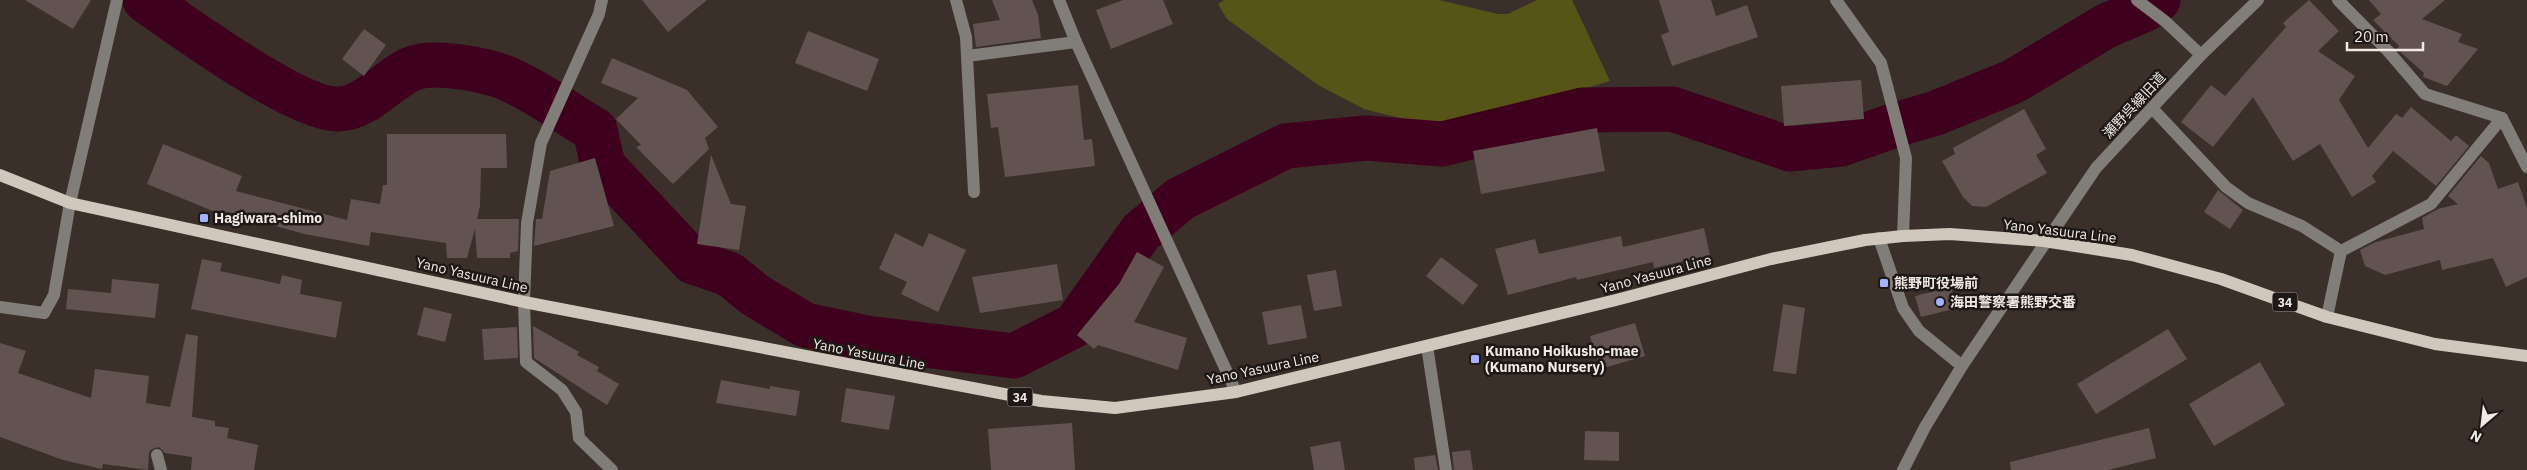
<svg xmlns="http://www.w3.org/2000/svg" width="2527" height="470" viewBox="0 0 2527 470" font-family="'IBM Plex Sans','Noto Sans JP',sans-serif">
	<rect width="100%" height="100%" fill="#3b2f29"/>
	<polygon fill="#575418" points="1224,0 1439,0 1498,14 1508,14 1537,0 1572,0 1610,81 1461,126 1407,120 1364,109 1318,85 1227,19 1218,4"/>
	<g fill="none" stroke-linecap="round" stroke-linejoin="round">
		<path stroke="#3f001e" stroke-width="45" d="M145,0C182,26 297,110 338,109C367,109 389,77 414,68C435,60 490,70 510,80C540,93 567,114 595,130L603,166L693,262L729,274L755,295L805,325L867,338L1014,356L1075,325L1141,232L1180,199L1286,146L1366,138L1442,144L1582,110L1672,109L1790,149L1841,144L1895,125L1936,113L2014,81L2106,26L2148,8L2158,0"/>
	</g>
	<g fill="#625351">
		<polygon points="25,0 91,0 73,29"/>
		<polygon points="642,0 707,0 668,32"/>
		<polygon points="992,0 1032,0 1038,15 1041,38 976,47 973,24 1000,20"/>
		<polygon points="1123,0 1163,0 1173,24 1111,49 1096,10"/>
		<polygon points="1659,0 1711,0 1716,16 1747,5 1758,37 1672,66 1661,35 1669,32"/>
		<polygon points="2309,0 2339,31 2318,51 2355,76 2339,100 2368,148 2396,114 2402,118 2411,107 2451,141 2456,135 2469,146 2436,186 2393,151 2372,176 2376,182 2352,197 2320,144 2293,161 2253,97 2213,147 2181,122 2211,85 2225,96 2286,27 2283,23"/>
		<polygon points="2369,0 2445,0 2422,19 2462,34 2458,42 2478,49 2447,86 2423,77 2424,73 2397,49 2399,46 2373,20 2381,14"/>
		<polygon points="364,29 386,45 364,76 342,59"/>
		<polygon points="808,31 879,59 867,91 795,63"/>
		<polygon points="612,58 687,90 718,127 705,138 709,149 673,184 636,147 641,145 616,119 638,98 601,83"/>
		<polygon points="1861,80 1864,119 1784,126 1781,86"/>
		<polygon points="1078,85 1084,140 1092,139 1095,166 1005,177 998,127 991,128 987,94"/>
		<polygon points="2024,109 2046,149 2036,155 2047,173 1986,207 1972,206 1963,197 1942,161 1955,154 1953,148"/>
		<polygon points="1597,128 1605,171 1481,194 1473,151"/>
		<polygon points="387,134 506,134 507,168 481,168 480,206 477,219 519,219 518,251 510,253 510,258 477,258 475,229 467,258 447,258 446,243 371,232 369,246 343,241 304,234 227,212 225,216 147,184 163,144 242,176 236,191 347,220 351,199 380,204 383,185 387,185"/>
		<polygon points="711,155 731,204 746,206 739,250 697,244"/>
		<polygon points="2481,156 2489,163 2498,189 2518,182 2527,208 2527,277 2506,287 2493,258 2442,270 2440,260 2385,275 2365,266 2360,250 2376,242 2424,229 2422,218 2438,209 2458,204 2448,196"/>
		<polygon points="595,158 614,226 534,246 536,219 542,219 550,171"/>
		<polygon points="2218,190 2243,210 2230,229 2204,212"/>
		<polygon points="1704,228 1710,255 1654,268 1653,262 1577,280 1576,277 1508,295 1495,249 1535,239 1539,254 1621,236 1623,247"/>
		<polygon points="895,233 923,247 929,233 966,250 938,312 901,294 907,282 879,269"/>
		<polygon points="1137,252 1164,267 1134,322 1187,338 1178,370 1098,345 1094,349 1077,335 1119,284"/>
		<polygon points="1441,257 1478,285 1463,305 1426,276"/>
		<polygon points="202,259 222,263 220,271 280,284 282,275 302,280 300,294 342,302 336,338 191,309"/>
		<polygon points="1057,264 1063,300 980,313 972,277"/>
		<polygon points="1336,270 1342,306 1314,311 1307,275"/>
		<polygon points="112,279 159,284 155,318 66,309 68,289 111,293"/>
		<polygon points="1951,287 1957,308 1921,317 1915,296"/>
		<polygon points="1783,304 1805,308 1796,374 1773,371"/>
		<polygon points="1301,305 1307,338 1268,345 1262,312"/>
		<polygon points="424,307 452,314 445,342 417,335"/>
		<polygon points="1635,323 1645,356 1600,369 1590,336"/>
		<polygon points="533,326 579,352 577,355 599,367 597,371 619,384 607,405 534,358"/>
		<polygon points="517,327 518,358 484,360 482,329"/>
		<polygon points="2168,329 2187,359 2096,414 2077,384"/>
		<polygon points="186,334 198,336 192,417 215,421 215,426 229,428 227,438 258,445 254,470 191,470 192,457 165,453 159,447 152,449 149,452 148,470 103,464 102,469 63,460 0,437 0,343 26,351 18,373 91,398 95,369 149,376 146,403 170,407"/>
		<polygon points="2260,362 2285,405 2214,446 2189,404"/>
		<polygon points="721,380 770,389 770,386 800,391 796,416 716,403"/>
		<polygon points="846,388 895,396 889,430 841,422"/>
		<polygon points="1072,423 1075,470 991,470 988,429"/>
		<polygon points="2149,428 2156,458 2108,470 2011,470 2010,462"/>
		<polygon points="1585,431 1619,432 1619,461 1584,460"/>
		<polygon points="1340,441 1345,470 1314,470 1310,447"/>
		<polygon points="1470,450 1473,470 1454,470 1452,452"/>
		<polygon points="1435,455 1438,470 1415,470 1414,458"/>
	</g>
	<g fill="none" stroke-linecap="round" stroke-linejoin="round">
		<g stroke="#817d78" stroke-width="12">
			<polyline points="602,0 599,14 541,143 527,223 524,302 526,362 562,390 576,412 579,438 612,470"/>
			<polyline points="956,0 966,37 974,192"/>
			<polyline points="1059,0 1076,42 1236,392"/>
			<polyline points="1836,0 1881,63 1906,158 1903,236"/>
			<polyline points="2137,0 2166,22 2201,55"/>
			<polyline points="2338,0 2388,51 2425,94 2502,118 2527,167"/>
			<polyline points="967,56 1076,42"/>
			<polyline points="2152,108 2226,187 2248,203 2302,226 2341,251"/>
			<polyline points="1879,238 1903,308 1919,331 1962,366"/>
			<polyline points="0,307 44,313 54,295 70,203 117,0"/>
			<polyline points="2327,317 2341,251 2431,204 2502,118"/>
			<polyline points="1427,346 1446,470"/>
			<polyline points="157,455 161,470"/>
			<polyline points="1903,470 1925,427 1962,366 2096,168 2201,55 2258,0"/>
		</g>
		<polyline stroke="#d0c8bd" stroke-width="12" points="0,175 70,203 524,302 1041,401 1115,408 1236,392 1616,300 1771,259 1865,240 1903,236 1950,234 2044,241 2132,255 2221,279 2327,317 2435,344 2527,356"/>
	</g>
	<g fill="#a5b1fc" stroke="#1e1916" stroke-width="2">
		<rect x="199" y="213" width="10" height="10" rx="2.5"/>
		<rect x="1879" y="278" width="10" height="10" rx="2.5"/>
		<circle cx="1940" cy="302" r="5"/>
		<rect x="1470" y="354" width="10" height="10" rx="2.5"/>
	</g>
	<g text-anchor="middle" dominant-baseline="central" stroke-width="5" stroke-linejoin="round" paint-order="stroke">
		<g fill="#1e1916" stroke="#b1aba6" stroke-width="1">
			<rect x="2272.5" y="292.5" width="25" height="19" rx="4"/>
			<rect x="1007.5" y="387.5" width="25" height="19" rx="4"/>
		</g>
		<g font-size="12" font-weight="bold" fill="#f0e9e4">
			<text x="2285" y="302">34</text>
			<text x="1020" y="397">34</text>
		</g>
		<g font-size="14" fill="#f0e9e4" stroke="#1e1916">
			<text transform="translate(2134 105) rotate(-47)">瀬野呉線旧道</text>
			<text transform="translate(2060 231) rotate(7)">Yano Yasuura Line</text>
			<text transform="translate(1656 274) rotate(-15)">Yano Yasuura Line</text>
			<text transform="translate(472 275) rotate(13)">Yano Yasuura Line</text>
			<text transform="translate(869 354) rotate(11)">Yano Yasuura Line</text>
			<text transform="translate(1263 368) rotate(-12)">Yano Yasuura Line</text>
		</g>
		<g font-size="14" font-weight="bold" fill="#f0e9e4" stroke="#1e1916" text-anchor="start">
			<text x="214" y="218">Hagiwara-shimo</text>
			<text x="1894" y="283">熊野町役場前</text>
			<text x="1950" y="302">海田警察署熊野交番</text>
			<text x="1485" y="351">Kumano Hoikusho-mae<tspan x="1485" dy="16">(Kumano Nursery)</tspan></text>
		</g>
	</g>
	<g transform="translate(2482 425) rotate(208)" stroke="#1e1916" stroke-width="4" paint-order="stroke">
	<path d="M0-4L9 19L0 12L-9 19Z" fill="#f0e9e4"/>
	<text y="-8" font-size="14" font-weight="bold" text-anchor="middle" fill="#f0e9e4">N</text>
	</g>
	<path d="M2347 42v8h76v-8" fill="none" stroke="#f0e9e4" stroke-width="2.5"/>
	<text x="2354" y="42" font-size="15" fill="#f0e9e4" stroke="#1e1916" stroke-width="4" paint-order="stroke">20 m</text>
</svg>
